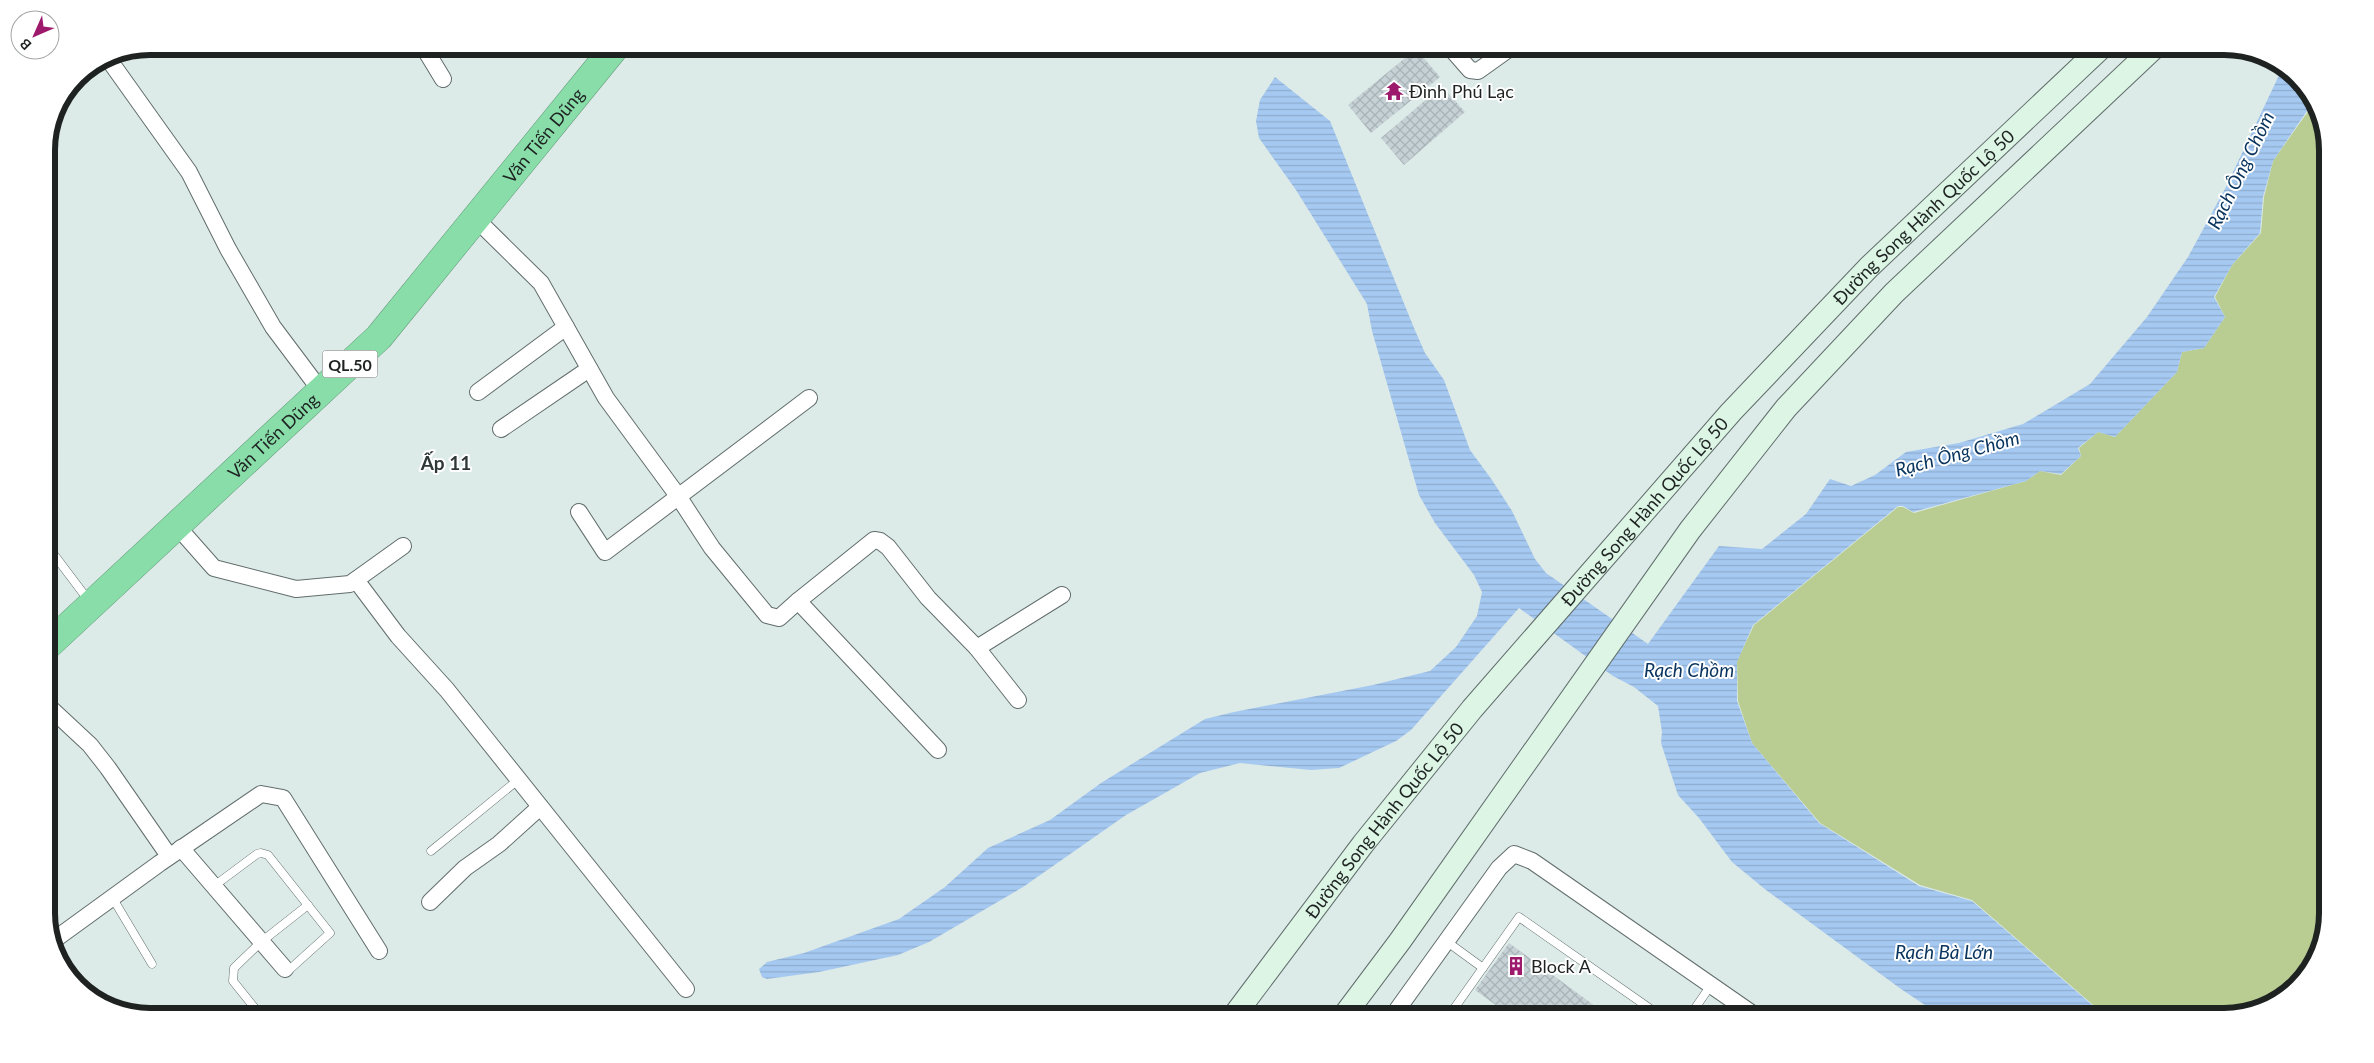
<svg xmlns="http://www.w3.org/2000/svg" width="2374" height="1063" viewBox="0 0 2374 1063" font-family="Lato,sans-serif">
	<defs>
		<pattern id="water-rules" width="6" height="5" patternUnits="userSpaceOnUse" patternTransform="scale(1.25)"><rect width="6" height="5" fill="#a6c9f1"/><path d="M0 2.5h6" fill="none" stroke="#8eacce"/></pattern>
		<pattern id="building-cross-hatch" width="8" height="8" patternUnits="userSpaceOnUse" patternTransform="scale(1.25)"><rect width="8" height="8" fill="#c5d1d5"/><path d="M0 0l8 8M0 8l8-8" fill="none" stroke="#a9b3b7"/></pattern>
	</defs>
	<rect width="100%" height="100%" fill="#dceae8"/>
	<polygon fill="#b9cd92" points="2314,103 2328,144 2328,913 2320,953 2281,999 2224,1017 2107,1017 1972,900 1920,885 1820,823 1752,743 1738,701 1737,661 1754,625 1898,507 1903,507 1914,513 2026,481 2040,471 2061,475 2081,456 2079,448 2098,432 2115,437 2177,372 2182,352 2204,348 2225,317 2215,297 2232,265 2261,233 2264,197 2273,161"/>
	<polygon fill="url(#water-rules)" points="2282,69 2310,92 2313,102 2273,161 2263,197 2260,233 2232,265 2214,297 2225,317 2204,348 2182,352 2177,372 2115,437 2098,432 2078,448 2081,456 2061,474 2040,471 2026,481 1913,512 1903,506 1898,506 1753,625 1737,662 1737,701 1752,743 1819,823 1919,886 1972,901 2106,1017 1943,1017 1901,989 1766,890 1732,862 1699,818 1678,795 1661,743 1662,732 1658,706 1634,687 1613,676 1519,608 1411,730 1396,741 1339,768 1311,770 1240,763 1200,773 1126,815 1023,887 929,942 898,955 819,972 767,979 762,977 759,969 767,962 804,953 899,919 945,887 988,848 1050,820 1101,783 1205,719 1234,712 1373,685 1430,671 1456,647 1477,616 1482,592 1474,575 1435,523 1419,495 1372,331 1367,304 1296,190 1259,138 1256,121 1260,100 1275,77 1330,121 1414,328 1425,353 1444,380 1470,450 1492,480 1512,511 1535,559 1546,573 1648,644 1719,546 1762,549 1806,514 1830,479 1851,486 1875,475 1906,452 1959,443 2023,424 2090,384 2147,317 2188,257 2226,187"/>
	<g fill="url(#building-cross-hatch)">
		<polygon points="1416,49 1440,77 1371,133 1348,105"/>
		<polygon points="1442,86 1465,112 1404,165 1381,138"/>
		<polygon points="1509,943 1610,1017 1512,1017 1475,990"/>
	</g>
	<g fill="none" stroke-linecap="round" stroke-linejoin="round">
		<g stroke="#616d6c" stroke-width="9">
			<g id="lane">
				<polyline points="46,544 89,601"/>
				<polyline points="431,851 518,780"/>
				<polyline points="214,886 257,854 261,853 268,855 330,933 289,970 285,969"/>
				<polyline points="112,897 152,964"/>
				<polyline points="1446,941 1483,968"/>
				<polyline points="262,1017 233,981 234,968 261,942 308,905"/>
				<polyline points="1448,1017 1519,917 1662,1017"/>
				<polyline points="1689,1017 1711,985"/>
			</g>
		</g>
		<g stroke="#616d6c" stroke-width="18">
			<g id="street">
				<polyline points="423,46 443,79"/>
				<polyline points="592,46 606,59"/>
				<polyline points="1449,46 1470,70 1478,71 1513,46"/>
				<polyline points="107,57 189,172 228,249 273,327 321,391"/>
				<polyline points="476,219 541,283 606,398 678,496 712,548 767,615 779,618 798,601 938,750"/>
				<polyline points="478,392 566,327"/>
				<polyline points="501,429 589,369"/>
				<polyline points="579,512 605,552 809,398"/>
				<polyline points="176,525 214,568 296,589 350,584 403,546"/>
				<polyline points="356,580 398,636 447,690 686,989"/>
				<polyline points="798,601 874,540 880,541 888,547 928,598 977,648 1018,700"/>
				<polyline points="977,648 1062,595"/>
				<polyline points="46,704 90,745 108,768 169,856"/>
				<polyline points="181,848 285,969"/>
				<polyline points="430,902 465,868 499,844 540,807"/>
				<polyline points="54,940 160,863 261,794 283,798 379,951"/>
				<polyline points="1392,1017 1499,868 1514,854 1532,861 1757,1017"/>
			</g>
		</g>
		<g stroke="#616d6c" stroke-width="24">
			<g id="secondary">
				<path id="s1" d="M1233,1017L1363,844L1472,709L1731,412L1869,267L2103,46"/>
				<polyline points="1343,1017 1400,941 1690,530 1786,408 1894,293 2156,46"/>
			</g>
		</g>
		<g stroke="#649c7a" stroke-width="29">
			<g id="highway">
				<path id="s2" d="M46,647L379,337L616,46"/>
			</g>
		</g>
		<use href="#lane" stroke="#fff" stroke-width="8"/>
		<use href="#street" stroke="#fff" stroke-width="16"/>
		<use href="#secondary" stroke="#dcf5e5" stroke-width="22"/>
		<use href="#highway" stroke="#89dda9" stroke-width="28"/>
	</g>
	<defs>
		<g id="temple-bare" transform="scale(1.5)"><path d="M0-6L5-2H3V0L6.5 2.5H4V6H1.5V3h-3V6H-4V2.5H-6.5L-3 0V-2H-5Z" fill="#9c196c" stroke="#fff" stroke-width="2.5" paint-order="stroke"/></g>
		<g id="building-bare" transform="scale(1.5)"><path d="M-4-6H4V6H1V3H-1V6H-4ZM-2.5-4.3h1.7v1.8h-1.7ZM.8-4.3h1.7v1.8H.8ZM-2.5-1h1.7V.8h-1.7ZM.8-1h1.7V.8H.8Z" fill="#9c196c" stroke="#fff" stroke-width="2.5" paint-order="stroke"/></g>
	</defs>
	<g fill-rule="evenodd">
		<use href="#temple-bare" x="1394" y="91"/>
		<use href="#building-bare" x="1516" y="966"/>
	</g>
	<g text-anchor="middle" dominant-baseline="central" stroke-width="4" stroke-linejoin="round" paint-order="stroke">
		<rect fill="#fff" stroke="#626564" stroke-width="1" x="322.5" y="350.5" width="55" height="27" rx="4"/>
		<g font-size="16" font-weight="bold" fill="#1e2322">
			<text x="350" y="364">QL.50</text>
		</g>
		<g font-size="18" fill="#1e2322" stroke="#fff" text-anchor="start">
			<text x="1409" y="91">Đình Phú Lạc</text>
			<text x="1531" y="966">Block A</text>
		</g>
		<g font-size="18" fill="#1e2322" stroke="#fff">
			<text stroke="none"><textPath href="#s2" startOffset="715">Văn Tiến Dũng</textPath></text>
			<text stroke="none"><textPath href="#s1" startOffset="1058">Đường Song Hành Quốc Lộ 50</textPath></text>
			<text stroke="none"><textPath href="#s2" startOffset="310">Văn Tiến Dũng</textPath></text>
			<text stroke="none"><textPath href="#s1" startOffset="652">Đường Song Hành Quốc Lộ 50</textPath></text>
			<text stroke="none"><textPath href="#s1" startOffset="248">Đường Song Hành Quốc Lộ 50</textPath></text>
		</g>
		<g font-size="19" font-style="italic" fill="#09345e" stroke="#fff">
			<text transform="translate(2240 170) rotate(-64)">Rạch Ông Chồm</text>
			<text transform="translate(1957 453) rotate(-15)">Rạch Ông Chồm</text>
			<text x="1689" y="669">Rạch Chồm</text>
			<text x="1944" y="951">Rạch Bà Lớn</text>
		</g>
		<g font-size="19" font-weight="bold" fill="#2e3837" stroke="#fff">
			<text x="446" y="462">Ấp 11</text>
		</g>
	</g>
	<path d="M0 0H2374V1063H0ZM150 55H2224A95 95 0 0 1 2319 150V913A95 95 0 0 1 2224 1008H150A95 95 0 0 1 55 913V150A95 95 0 0 1 150 55Z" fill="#fff" fill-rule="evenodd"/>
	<path fill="none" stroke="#1e2322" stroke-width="6" d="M150 55H2224A95 95 0 0 1 2319 150V913A95 95 0 0 1 2224 1008H150A95 95 0 0 1 55 913V150A95 95 0 0 1 150 55Z"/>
	<g transform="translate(35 35) rotate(225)"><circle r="24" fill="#ffffff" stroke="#a5a7a7"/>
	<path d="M0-4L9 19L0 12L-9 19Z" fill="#9c196c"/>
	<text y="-8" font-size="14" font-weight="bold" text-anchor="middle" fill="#1e2322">B</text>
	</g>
</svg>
